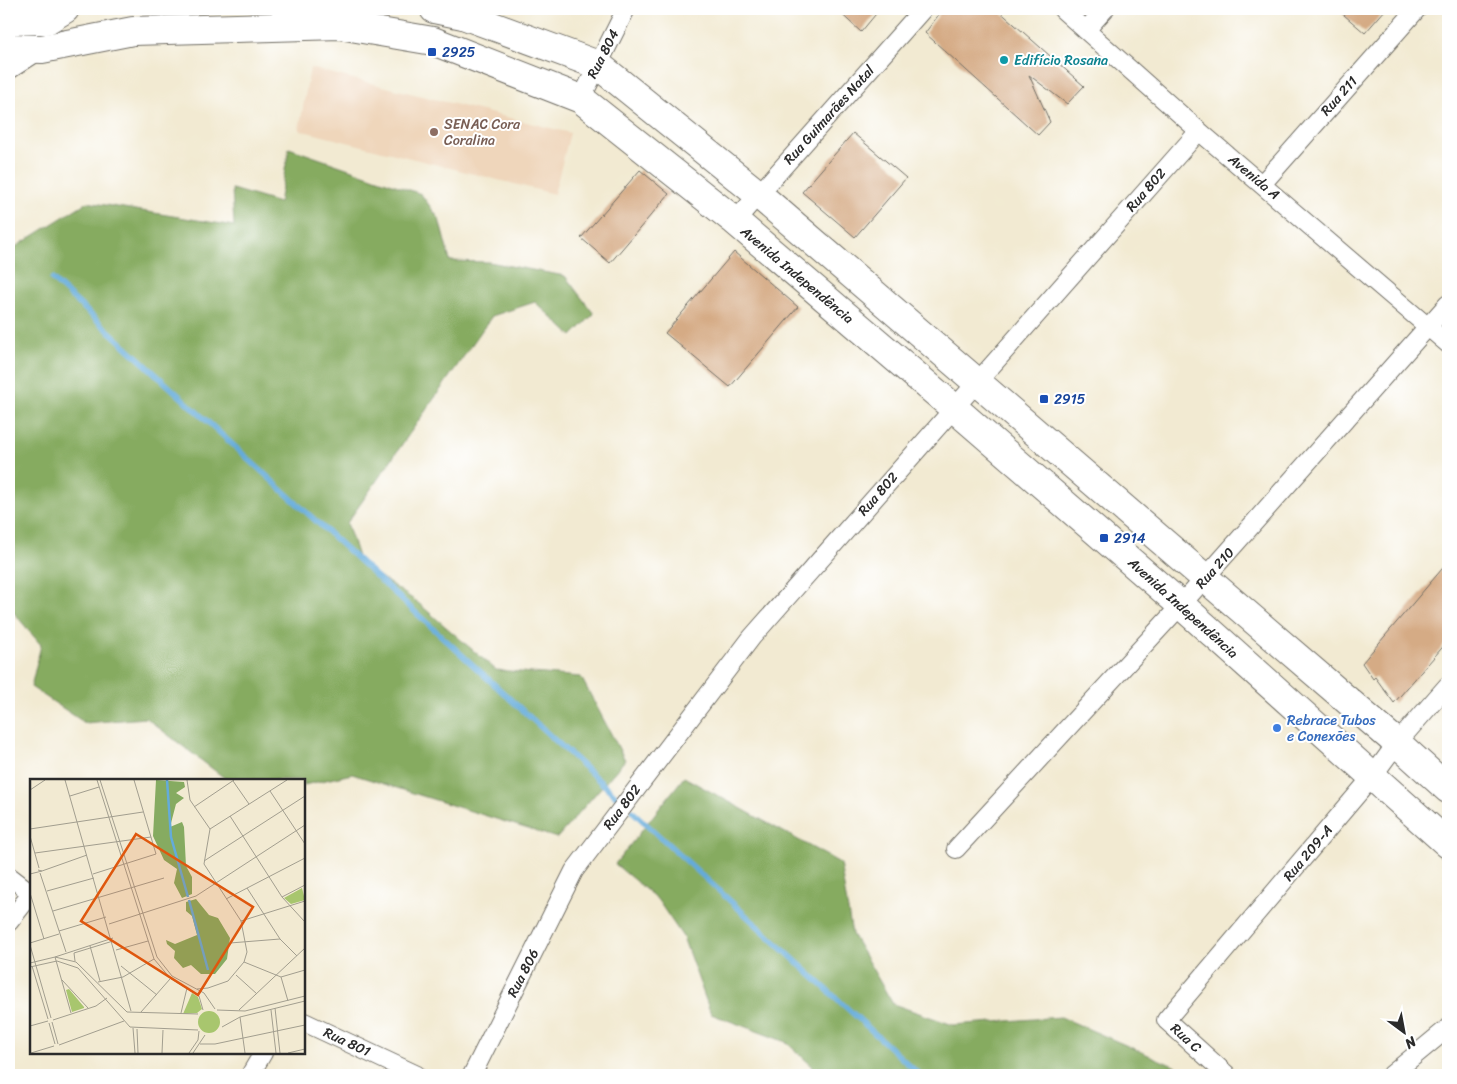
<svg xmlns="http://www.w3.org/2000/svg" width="1457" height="1084" viewBox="0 0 1457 1084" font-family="Sriracha,sans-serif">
	<rect width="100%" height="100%" fill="#fff"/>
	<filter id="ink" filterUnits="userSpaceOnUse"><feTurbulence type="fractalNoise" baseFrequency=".02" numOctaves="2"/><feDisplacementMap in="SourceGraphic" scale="10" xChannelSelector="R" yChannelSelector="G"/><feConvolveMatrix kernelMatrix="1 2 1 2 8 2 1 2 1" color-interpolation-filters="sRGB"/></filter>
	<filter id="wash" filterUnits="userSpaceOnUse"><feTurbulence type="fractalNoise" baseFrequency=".0096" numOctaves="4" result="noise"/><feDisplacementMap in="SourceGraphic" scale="20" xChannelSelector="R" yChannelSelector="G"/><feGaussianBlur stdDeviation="1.12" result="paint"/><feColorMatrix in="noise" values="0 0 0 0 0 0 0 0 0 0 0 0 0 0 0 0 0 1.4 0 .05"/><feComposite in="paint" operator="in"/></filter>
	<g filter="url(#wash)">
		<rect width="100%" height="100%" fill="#f2ead2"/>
		<polygon fill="#efd6bb" points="310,68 570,133 554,194 299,130"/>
		<g fill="#86ab61" stroke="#586b46">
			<polygon points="289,148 421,194 439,219 450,261 489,262 565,276 594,314 572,336 535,302 492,316 347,523 360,563 417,602 496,670 581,677 625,760 557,838 352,774 304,785 304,780 227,780 146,718 85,723 31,687 41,645 9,607 9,251 87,202 234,226 232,189 279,203"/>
			<polygon points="684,777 840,863 852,934 893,1004 953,1025 1061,1017 1183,1070 1189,1075 822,1075 786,1042 711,1014 683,937 657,899 615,864"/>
		</g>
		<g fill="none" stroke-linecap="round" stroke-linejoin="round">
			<g stroke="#64abda" stroke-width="5.5">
				<polyline points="52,279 617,797"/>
				<polyline points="632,811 920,1075"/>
			</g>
		</g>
		<g id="blocks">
			<g fill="#d5ab85">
				<polygon points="836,9 880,9 861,32"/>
				<polygon points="943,9 997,9 1084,86 1067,104 1029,75 1050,122 1038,135 925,33"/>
				<polygon points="1337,9 1386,9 1365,33"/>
				<polygon points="853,133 906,178 855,237 802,192"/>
				<polygon points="640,170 669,194 610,263 581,238"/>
				<polygon points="734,252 798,307 730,387 665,333"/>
				<polygon points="1448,562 1448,641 1394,703 1375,677 1373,679 1362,663"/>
			</g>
		</g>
	</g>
	<g filter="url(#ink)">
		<use href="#blocks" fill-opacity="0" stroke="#716e65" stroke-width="1"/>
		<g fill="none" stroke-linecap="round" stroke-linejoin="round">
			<g stroke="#716e65" stroke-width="20">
				<g id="minor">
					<polyline points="1062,9 1199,131 1448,344"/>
					<polyline points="1086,30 1105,9"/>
					<polyline points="9,70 40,50"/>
					<polyline points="581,99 626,9"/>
					<polyline points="1262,184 1417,9"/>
					<polyline points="735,221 923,9"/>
					<polyline points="956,849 1181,605 1448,304"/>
					<polyline points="9,876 31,893"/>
					<polyline points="9,922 31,894"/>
					<polyline points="304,1022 417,1075"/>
					<polyline points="250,1075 263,1053"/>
					<polyline points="472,1075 574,871 752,637 1199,131"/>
					<polyline points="1227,1075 1166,1020 1372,777 1397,743 1448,685"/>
					<polyline points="1391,1075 1448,1028"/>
				</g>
			</g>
			<g stroke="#716e65" stroke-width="30">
				<g id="primary">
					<polyline points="434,9 463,15 598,65 758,194 1397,743 1448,789"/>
					<polyline points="9,20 47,20 65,9"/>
					<polyline points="9,48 42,49 133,31 339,25 433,41 581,99 735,221 954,408 1181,605 1448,844"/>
				</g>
			</g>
			<use href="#minor" stroke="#fff" stroke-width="18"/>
			<use href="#primary" stroke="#fff" stroke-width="28"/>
		</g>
	</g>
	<g fill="#1a4fb4" stroke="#fff" stroke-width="2">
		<rect x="427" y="47" width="10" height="10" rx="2.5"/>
		<rect x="1039" y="394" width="10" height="10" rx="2.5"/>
		<rect x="1099" y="533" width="10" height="10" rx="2.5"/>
	</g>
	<circle fill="#0f9aa8" stroke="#fff" stroke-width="2" cx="1004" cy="60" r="5"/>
	<circle fill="#8d6e63" stroke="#fff" stroke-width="2" cx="434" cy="132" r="5"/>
	<circle fill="#3f7fe0" stroke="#fff" stroke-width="2" cx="1277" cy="728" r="5"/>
	<g text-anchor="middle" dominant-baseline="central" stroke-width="4" stroke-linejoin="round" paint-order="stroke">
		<g font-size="14" fill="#164399" stroke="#fff" text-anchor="start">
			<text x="442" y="52">2925</text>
			<text x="1054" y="399">2915</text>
			<text x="1114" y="538">2914</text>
		</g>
		<g font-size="14" fill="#2b2b2b" stroke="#fff">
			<text transform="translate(603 54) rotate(-63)">Rua 804</text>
			<text transform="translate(1339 96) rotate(-48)">Rua 211</text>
			<text transform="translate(829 115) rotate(-48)">Rua Guimarães Natal</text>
			<text transform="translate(1254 177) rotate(40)">Avenida A</text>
			<text transform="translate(1146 190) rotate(-49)">Rua 802</text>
			<text transform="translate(797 275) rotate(40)">Avenida Independência</text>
			<text transform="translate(878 494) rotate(-49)">Rua 802</text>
			<text transform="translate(1215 568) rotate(-48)">Rua 210</text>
			<text transform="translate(1183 608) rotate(42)">Avenida Independência</text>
			<text transform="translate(622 807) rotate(-53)">Rua 802</text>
			<text transform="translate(1308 853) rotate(-50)">Rua 209-A</text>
			<text transform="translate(523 973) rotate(-63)">Rua 806</text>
			<text transform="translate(1186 1038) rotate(42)">Rua C</text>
			<text transform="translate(347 1042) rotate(25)">Rua 801</text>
		</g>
		<g font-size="14" fill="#0d838f" stroke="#fff" text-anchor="start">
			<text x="1014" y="60">Edifício Rosana</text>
		</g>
		<g font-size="14" fill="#785e54" stroke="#fff" text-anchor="start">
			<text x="444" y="124">SENAC Cora<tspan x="444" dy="16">Coralina</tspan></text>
		</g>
		<g font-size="14" fill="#366cbe" stroke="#fff" text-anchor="start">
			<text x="1287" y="720">Rebrace Tubos<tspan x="1287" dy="16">e Conexões</tspan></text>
		</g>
	</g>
	<g transform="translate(30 779)">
		<rect width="275" height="275" fill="#f2ead2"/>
		<path d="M272,109L275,121L261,125L254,119ZM39,210L54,228V229L42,233L36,211ZM162,214L168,218L172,230L167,234L153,235ZM168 243a11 11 0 1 1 22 0a11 11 0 1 1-22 0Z" fill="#a8c66e"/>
		<path d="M126,1L154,3L155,8L146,14L154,19L146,25L140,48L152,43L154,48L156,87L162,98V115L152,119L144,104L147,90L134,81L123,57ZM166,120L179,136L188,139L200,159L197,180L185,195H171L161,186L153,189L144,179L145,172L137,165L136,161L145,165L167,156L162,137L156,132V123Z" fill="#86ab61"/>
		<path fill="none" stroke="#64abda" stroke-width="2.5" d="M137,1L141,58L158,118M159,121L178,191"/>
		<path fill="none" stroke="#a29e8f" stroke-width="1" d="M35,1L101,232M67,1L124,180L140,199L169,217L173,231M70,1L127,178L142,197L174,214L185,230M157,1L160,21L180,50M203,2L219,25M0,11L15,1M240,12L275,65M40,17L69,8M164,28L204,1M200,37L252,118L275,143M0,50L113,33M180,50L257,1M0,57L9,89M5,74L121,58M174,82L275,17M12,92L57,76M10,94L36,173M0,95L12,92L8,91M63,95L126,75L104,1M217,109L250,160L267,177M17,112L64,99M0,114L14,160M252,118L275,106M196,120L275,79M23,132L134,99M211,142L275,122M79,145L166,117L275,46M29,152L76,138M0,164L29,155M200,164L250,160M0,166L21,239M60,167L70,202M86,171L118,162M45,182L44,174L83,162M214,183L251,198M0,184L25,178L46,183L97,233L168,235M2,187L18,240M91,187L127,216M0,188L27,182L48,189L100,248L168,251M206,196L227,215M251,198L258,222M251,198L275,191M32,201L58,229M68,203L93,198L124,180M167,210L178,209L198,202L214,183L217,173L211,142L174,85L180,50M245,229L250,274M187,231L215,232L275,217M209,231L275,169M241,231L246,274M111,233L140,200M41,234L25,178L83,159M151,234L157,209M210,238L215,274M23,241L66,227L77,219M22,243L28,265M19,244L25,265M0,247L18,242M192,248L210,238L275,222M103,249L105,274M107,250L108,274M170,265H185L275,246M29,266L94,242M1,274L24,267M132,274L133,251M159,274L168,261L169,252M163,274L175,256M258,274L275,270"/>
		<path fill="#df570e" fill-opacity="0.15" stroke="#df570e" stroke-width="2.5" d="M106,55L223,128L168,216L51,142Z"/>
		<rect width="275" height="275" fill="none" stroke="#2b2b2b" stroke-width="2.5"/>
	</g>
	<rect width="1457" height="1084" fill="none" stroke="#fff" stroke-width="30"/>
	<g transform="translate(1404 1032) rotate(148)" stroke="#ffffff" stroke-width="4" paint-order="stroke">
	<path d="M0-4L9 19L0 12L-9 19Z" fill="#2b2b2b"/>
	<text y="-8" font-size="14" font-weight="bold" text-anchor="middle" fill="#2b2b2b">N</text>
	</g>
</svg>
